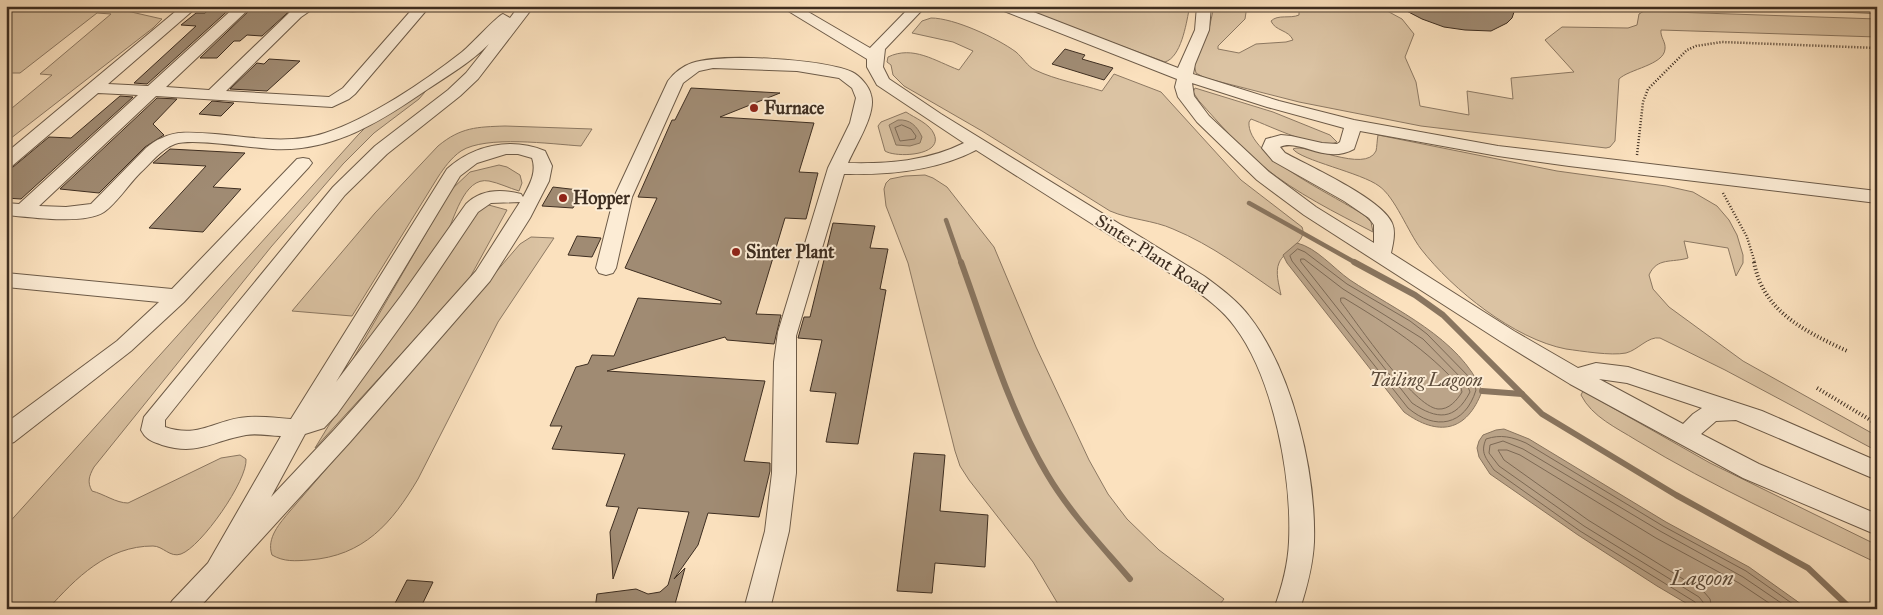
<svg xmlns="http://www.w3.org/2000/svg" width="1883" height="615" viewBox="0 0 1883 615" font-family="'IM FELL Great Primer',serif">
	<rect width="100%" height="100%" fill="#fbe1be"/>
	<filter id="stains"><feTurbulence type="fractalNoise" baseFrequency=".004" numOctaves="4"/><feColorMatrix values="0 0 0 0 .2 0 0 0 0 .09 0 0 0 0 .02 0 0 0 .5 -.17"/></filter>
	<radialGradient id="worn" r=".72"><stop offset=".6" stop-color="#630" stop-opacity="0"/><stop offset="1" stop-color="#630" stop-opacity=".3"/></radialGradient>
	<g fill="#dbc3a3" stroke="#8c7862">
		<polygon points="6,6 105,6 162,19 153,28 6,142 6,113 52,75 40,74 111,14 97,13 20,73 11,73 6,76"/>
		<path d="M1014,6H1107L1124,11H1160L1185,7L1189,10C1186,25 1181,57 1165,62Z"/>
		<path d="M1214,6H1247L1245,19L1218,46V49L1239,53L1256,44L1286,42L1293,40C1289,30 1275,31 1271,21C1278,14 1290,19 1299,15V9L1293,6H1378L1402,19L1414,34L1405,57L1416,82L1420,106L1469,115L1467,91L1513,99L1511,78L1574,72L1545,40L1562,27L1628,28L1637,25L1639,14L1644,11L1877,19V37L1661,30C1660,37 1666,42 1665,49C1664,65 1629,69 1619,79L1615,141L1610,147L1606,148L1421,126L1299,102L1205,78L1196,73L1194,64L1209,29Z"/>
		<path d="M931,18C954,18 997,38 1016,52C1023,58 1027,66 1035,70C1056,80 1080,84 1102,91L1114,74L1161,92L1241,180L1302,227C1308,242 1284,250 1279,263C1275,272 1279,285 1281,295C1246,271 1212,245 1173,229C1153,220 1131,220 1110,211L982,131L904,86L893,75L891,65L887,62L888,57C913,45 935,61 959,70L973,51L953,42L912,33L922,21Z"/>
		<path d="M430,86L419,99L374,133L343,164L271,247L94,467C89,476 87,482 92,491C104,494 116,503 128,503L221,458L240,455L246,459C248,480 201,547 181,554C170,558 163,546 153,546C107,546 76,578 48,609H6V526L358,135L368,125Z"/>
		<path d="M1195,88L1273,112L1330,135L1337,142C1320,151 1270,126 1251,119L1249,122C1246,157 1339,197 1365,216L1371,222L1373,232C1336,213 1296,193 1264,167C1240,148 1220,124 1199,101L1193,92Z"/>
		<path d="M906,112C915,118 930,124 934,134C944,156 896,158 885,151L878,126L881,122Z"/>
		<path d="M505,126L592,129L581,146C551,144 486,135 461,151C451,158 444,168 438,177L352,316L292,311L375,213L438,146C461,127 477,127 505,126Z"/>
		<path d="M1378,135L1557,171L1666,186L1693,192L1717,206L1729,220L1737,235L1743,255V263L1736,276L1728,248L1684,241L1688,258C1672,263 1657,257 1649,275L1653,289L1669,307L1743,361L1877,436V451L1725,370L1660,338C1648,336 1638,350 1626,353C1611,356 1581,351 1566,349C1514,339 1453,290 1421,249C1408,232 1395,197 1379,186C1362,173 1300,160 1293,149C1306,142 1365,174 1376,151C1377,147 1377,140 1378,135Z"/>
		<path d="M499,165L507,167L520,175L522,183L519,191C509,188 499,183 489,181C463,176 454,222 444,239L346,371L451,190L470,172Z"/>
		<polygon points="925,175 933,178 947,187 994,247 1036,347 1089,460 1108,494 1127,519 1159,550 1224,599 1216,609 1061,609 1033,562 969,480 960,466 955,451 908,263 886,206 884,189 886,183 890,179 905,176"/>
		<polygon points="485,204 507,210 468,281 315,448 329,425 475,214"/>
		<path d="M531,237L554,238L498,322L418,479C392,523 364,556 309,560C295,561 284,562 272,555C266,538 280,523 290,511L520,244Z"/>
		<path d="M1583,391L1710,463L1877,545V563C1796,524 1713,487 1636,440C1617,428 1592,417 1581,395Z"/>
	</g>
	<g fill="#bba489" stroke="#89755f">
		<path d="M898,120C910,119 917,126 922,137L920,143L910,146L896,145L889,125Z"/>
		<path d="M1297,243C1317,248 1333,268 1350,280C1395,310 1460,338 1482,391C1467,432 1438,437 1404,412L1287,263L1283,255Z"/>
		<polygon points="1504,429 1529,439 1666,522 1749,567 1808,609 1696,609 1657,586 1578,535 1490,474 1479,457 1477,448 1479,441 1483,435 1496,430"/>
	</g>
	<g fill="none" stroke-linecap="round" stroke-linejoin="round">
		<g stroke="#7c6955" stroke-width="1">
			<polygon points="902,125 911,129 916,136 915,139 900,141 895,128"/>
			<path d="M1298,249L1305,252L1347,284L1410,321L1427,334L1473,381L1476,390C1465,426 1435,431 1408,408L1292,261L1290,256Z"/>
			<path d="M1301,259H1304L1343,289L1423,339L1467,384L1470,392C1455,421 1437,420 1412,403L1301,262Z"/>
			<path d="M1341,298H1344C1387,324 1428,350 1461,388L1462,392C1457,400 1449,410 1438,409C1414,407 1357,323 1341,302Z"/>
			<path d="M1698,609L1695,602L1580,531L1494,470C1486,458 1480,453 1486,439C1501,434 1512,437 1526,443L1663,526L1746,571L1800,609"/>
			<polyline points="1704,609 1703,602 1699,597 1584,526 1499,466 1489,453 1490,445 1503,441 1523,449 1660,531 1743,577 1790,609"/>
			<polyline points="1712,609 1710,599 1704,592 1588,520 1504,460 1498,450 1507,450 1520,455 1656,538 1739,583 1778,609"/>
		</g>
		<g stroke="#89755f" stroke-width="4.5">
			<polyline points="1249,203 1356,263"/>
			<polyline points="946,220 961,263"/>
		</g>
		<g stroke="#89755f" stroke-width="6">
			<path d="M961,262C987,333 1008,408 1047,474C1070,513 1101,545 1130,579"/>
			<polyline points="1354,262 1415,295 1443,315 1542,414 1676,495 1808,568 1851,609"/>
			<polyline points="1482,391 1522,394"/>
		</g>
	</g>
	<g fill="#a08b73" stroke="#3e2e21">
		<polygon points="213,6 233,6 147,84 134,83 196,26 181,25 196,13 205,13"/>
		<polygon points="254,6 295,6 262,36 247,35 240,41 234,41 217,58 200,58"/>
		<polygon points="1397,6 1516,6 1512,18 1507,23 1491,31 1465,30 1444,27 1422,19"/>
		<polygon points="1065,49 1085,55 1082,59 1113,68 1104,80 1052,64"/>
		<polygon points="269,59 300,61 267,91 230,89 257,63 264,64"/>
		<polygon points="691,88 780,93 720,117 814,123 799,172 818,173 806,219 785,218 756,314 781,315 774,344 727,340 725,337 607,371 765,381 744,461 770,463 770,471 759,517 708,513 698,545 674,579 685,568 675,604 671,609 595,609 597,594 636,589 648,594 660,592 668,585 689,512 638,508 613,579 610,532 619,507 606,506 625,454 552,449 562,426 550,426 576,367 588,364 592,355 614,356 638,298 721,304 721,301 625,268 657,198 638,197 672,120 675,120"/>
		<polygon points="120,96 133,97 21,199 6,198 6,170 13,167 49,137 71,138"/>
		<polygon points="157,98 177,99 153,124 164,135 145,147 99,193 60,189"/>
		<polygon points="212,101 234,103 221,116 199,114"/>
		<polygon points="170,149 245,153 213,187 241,189 203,232 149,228 206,166 153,163"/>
		<polygon points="553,187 570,189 583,190 573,208 542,206"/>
		<polygon points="833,223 875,226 870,248 888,249 880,289 886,290 858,444 826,442 836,393 810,391 822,340 798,338 804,317 810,317"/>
		<polygon points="577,236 601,238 592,257 568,255"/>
		<polygon points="914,453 945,455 940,511 988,515 985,567 935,563 932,593 897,591"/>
		<polygon points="407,580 433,582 420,609 392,609"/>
	</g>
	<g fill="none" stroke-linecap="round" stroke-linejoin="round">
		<g stroke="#6d5b48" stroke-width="2">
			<g id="minor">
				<path d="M182,6H198L108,84L148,86L236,6H252L166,87L209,90L291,11L299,6H317L301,17L226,91L329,97L343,88L415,6H430L355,94L349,99L332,107L156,96L39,206L66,207L91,204L146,148C151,144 156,140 162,138C178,130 197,133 215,134C250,137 289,145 325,133C369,119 425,81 462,52C471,45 498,15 503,14L510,18L519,6H534L478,79L460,96L387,154L345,195L165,420V427C200,439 215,419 248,417C262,416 277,418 291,419L447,169C474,145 511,137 545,151L552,166L549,181L530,218L490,281L350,442L198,609H168L172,601L208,563L281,436C270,436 257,433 246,435C212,441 198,456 162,445C152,441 146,440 141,430L144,417L333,187L375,146L448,90L466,73L489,44C471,62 449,75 428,89C380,122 333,152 273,149C250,148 193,138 175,144C161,149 150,164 140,173C129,184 116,204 104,212C84,225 30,217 6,215V203L19,204L138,95L98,93L12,166L6,167V153ZM506,154H518L532,158C537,172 530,184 523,197L521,194C502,189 481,189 466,204L401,296L336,382L460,176L477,163ZM520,202L476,271L334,430L271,497L305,434L324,428L337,414L415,306L478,212L491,203Z"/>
				<path d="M338,6H367C361,13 344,13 338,6Z"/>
				<path d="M780,6H798L870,48L911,6H926L885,49L883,67L889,79L941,114L1204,276C1220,288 1237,300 1249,316C1293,372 1316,473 1314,542C1313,565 1307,587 1300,609H1274C1282,587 1288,565 1289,542C1292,478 1274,379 1235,327C1223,310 1206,298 1190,286L976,150C936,171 889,175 844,174L796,336V473L789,531L770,609H744L765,531L772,473L774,362L778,332L828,168L850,123L856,98L852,88L839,78L797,71L713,68L699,71L683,83L632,197L616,268L613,273L606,275L599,273L596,268L614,197L668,81C674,73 683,66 692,63C722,53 824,59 852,72C860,76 869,86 871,95C877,113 855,146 848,163C888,164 928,161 964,143L877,85L867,67V59Z"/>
				<path d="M997,6H1018L1178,68L1195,30L1197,6H1211L1209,30L1195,64L1193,74L1279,101L1354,120L1498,146L1877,191V203L1569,166L1498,156L1360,131L1354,149C1325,165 1299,138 1280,147L1285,153C1309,166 1382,199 1392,223C1396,232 1393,244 1391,253L1514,331L1578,368L1596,363L1628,367L1762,411L1877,461V480L1736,420L1716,421L1701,434L1759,464L1877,514V535L1743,478L1570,384L1500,341L1304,215L1257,180L1197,122L1178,97L1175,87L1177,79L999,9ZM1192,83L1267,107L1344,128L1340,142L1337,144L1322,143L1291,136L1281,135L1266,139L1262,148L1273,161L1344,201L1369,218L1374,225V243L1316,207L1269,172L1209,116L1194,96ZM1599,379L1627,383L1702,408L1693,414L1683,424Z"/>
				<polygon points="1796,6 1877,6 1877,13 1803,10"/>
				<polygon points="303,158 309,159 312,163 309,167 184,302 131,351 14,442 6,445 6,423 117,341 159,302 6,287 6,273 172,289 297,159"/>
			</g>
		</g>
		<g stroke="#3e2e21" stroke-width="2.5" stroke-dasharray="1 2" stroke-linecap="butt">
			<polyline points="1637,155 1643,102 1648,89 1687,50 1696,46 1722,42 1877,48"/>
			<polyline points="1723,193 1747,237 1755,263"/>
		</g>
		<g stroke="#3e2e21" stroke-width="4" stroke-dasharray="1 2.5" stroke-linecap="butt">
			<path d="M1754,262C1763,312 1805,331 1847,351"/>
			<polyline points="1817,388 1877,424"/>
		</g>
		<use href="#minor" fill="#fcecd5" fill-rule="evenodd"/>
	</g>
	<g fill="#8f2418" stroke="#fcecd5" stroke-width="2">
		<circle cx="754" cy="108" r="5"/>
		<circle cx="563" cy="198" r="5"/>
		<circle cx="736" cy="252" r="5"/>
	</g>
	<g text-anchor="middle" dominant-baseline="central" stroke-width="4" stroke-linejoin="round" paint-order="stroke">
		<g font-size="18" font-weight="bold" fill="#3e2e21" stroke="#fcecd5" text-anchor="start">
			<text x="764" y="108">Furnace</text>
			<text x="573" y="198">Hopper</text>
			<text x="746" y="252">Sinter Plant</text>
		</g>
		<g font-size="18" fill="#3e2e21" stroke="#fcecd5">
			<text transform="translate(1152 254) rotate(33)">Sinter Plant Road</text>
		</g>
		<g font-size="19" font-style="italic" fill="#5d4c3b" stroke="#fcecd5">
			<text x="1426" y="379">Tailing Lagoon</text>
		</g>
		<g font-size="22" font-style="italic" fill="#5d4c3b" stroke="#fcecd5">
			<text x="1702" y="577">Lagoon</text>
		</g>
	</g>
	<rect width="1883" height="615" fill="none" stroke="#fbe1be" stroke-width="25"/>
	<rect x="8" y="8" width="1868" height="600" fill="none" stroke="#3e2e21" stroke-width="2.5"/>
	<rect x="12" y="12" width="1858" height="590" fill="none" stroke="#3e2e21"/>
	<rect width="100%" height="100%" filter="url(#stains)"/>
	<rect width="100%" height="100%" fill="url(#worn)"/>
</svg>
